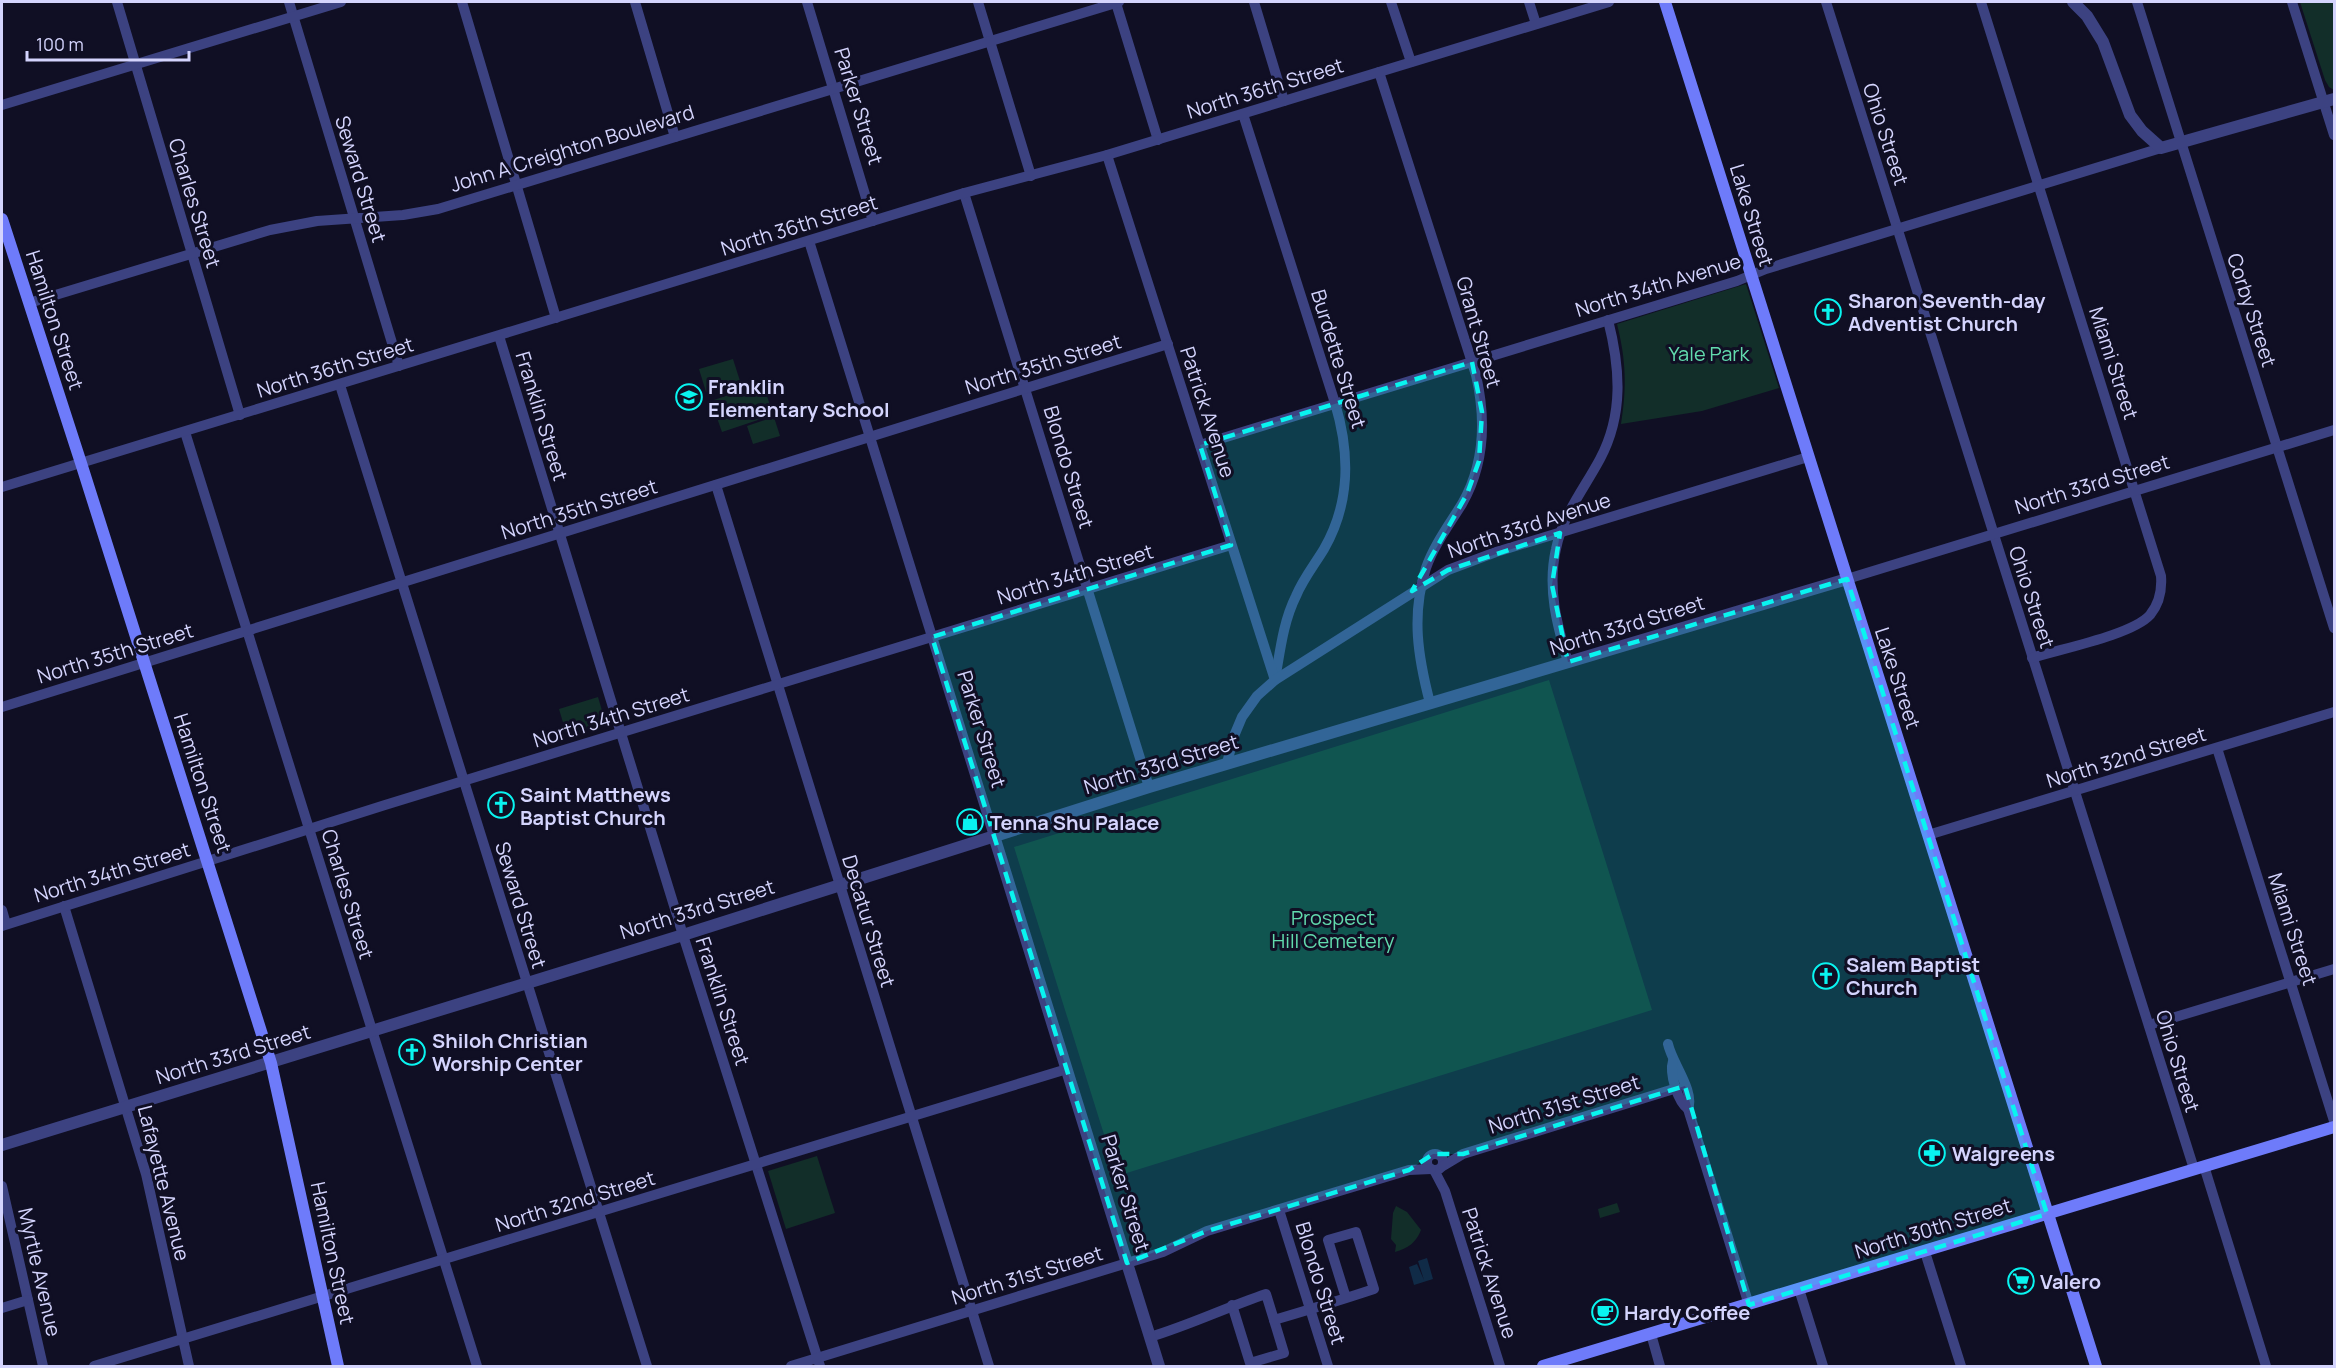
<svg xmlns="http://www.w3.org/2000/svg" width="2336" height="1368" viewBox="0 0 2336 1368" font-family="Manrope,sans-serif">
	<rect width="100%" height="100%" fill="#100f24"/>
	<g fill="#122e29">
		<polygon points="2300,2 2334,2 2334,90 2329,87 2325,80"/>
		<path d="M1746,284L1779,388L1702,411L1621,424C1627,387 1626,360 1617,324Z"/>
		<polygon points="733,359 740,381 706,392 699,369"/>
		<polygon points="763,383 773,415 722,432 711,401"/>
		<polygon points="774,417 780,436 753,444 747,426"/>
		<polygon points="1549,680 1652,1010 1117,1176 1014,847"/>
		<polygon points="598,697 606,724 567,736 559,709"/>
		<polygon points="817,1156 835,1213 786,1229 768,1171"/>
		<polygon points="1617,1203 1620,1212 1600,1218 1598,1209"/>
		<path d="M1396,1206L1407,1212L1421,1230C1416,1243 1408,1248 1395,1252L1396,1245L1391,1239L1393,1213Z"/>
	</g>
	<polygon fill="#102b47" points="1427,1258 1433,1279 1414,1285 1409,1267 1417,1264 1424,1280 1418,1261"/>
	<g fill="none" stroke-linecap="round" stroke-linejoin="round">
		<g stroke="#3c4281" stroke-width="10">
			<polyline points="117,2 240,415"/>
			<polyline points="289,2 399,366"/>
			<polyline points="462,2 556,318"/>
			<polyline points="635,2 675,137"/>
			<polyline points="807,2 873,221"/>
			<polyline points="978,2 1031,176"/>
			<polyline points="1254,2 1284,101"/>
			<polyline points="1391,2 1411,62"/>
			<polyline points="1529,2 1536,24"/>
			<polyline points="1826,2 2194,1169"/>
			<path d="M1981,2L2161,576C2162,589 2159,604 2150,615C2132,635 2060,649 2032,658"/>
			<polyline points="2137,2 2334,628"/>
			<polyline points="2292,2 2334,135"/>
			<polyline points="1116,3 1158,140"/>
			<path d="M1379,72L1476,375C1486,419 1485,464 1462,504C1449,525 1434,545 1426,568C1411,615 1418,657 1430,703"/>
			<polyline points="2,105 341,2"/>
			<path d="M1243,114L1335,403C1350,453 1351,502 1324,549C1315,564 1303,579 1296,596C1283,622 1280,652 1275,680"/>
			<polyline points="1107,155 1274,677"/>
			<polyline points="964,193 1149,787"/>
			<polyline points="809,241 994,836"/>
			<polyline points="29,303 270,230 317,221 403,215 438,209 1119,2"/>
			<polyline points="499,336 683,935 820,1366"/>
			<polyline points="340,385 647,1366"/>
			<polyline points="185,432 477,1366"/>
			<polyline points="1200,445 1737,281 1766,269 2161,148"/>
			<polyline points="716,485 989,1366"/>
			<polyline points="2,487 964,193 1107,155 1609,2"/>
			<polyline points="1847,579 2334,430"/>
			<path d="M1568,662C1557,625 1547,588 1556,549C1563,514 1584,489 1600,459C1624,414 1620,367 1608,320"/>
			<polyline points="2,707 1168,344"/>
			<polyline points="2217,748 2334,1121"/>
			<polyline points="1227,763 1234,736 1242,717 1257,696 1275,680 1448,570 1496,552 1808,457"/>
			<polyline points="1928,835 2334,712"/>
			<polyline points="64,906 146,1174 189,1366"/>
			<polyline points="2,910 6,924"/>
			<polyline points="2,926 385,805 1231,545"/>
			<polyline points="2149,1025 2334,969"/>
			<path d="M1668,1044C1672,1063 1695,1091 1688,1109L1749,1305"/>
			<path d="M1673,1061C1669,1074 1678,1102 1688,1109"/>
			<circle cx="1435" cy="1162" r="8"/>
			<polyline points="1443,1166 1463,1154 1677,1088"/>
			<polyline points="2204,1166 2266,1366"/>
			<polyline points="1434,1170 1445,1191 1500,1366"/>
			<polyline points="2,1186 43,1366"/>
			<polyline points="1279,1210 1328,1366"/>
			<polyline points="1925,1252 1961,1366"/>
			<polyline points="1799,1289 1823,1366"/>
			<polyline points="1232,1305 1250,1363 1284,1353 1274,1320"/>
			<polyline points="2,1308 28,1300"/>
			<polyline points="1651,1334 1660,1366"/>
			<path d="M1150,1337C1190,1325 1227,1307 1266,1294L1274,1320C1308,1310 1341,1300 1374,1289L1356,1232L1328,1240L1346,1298"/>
			<polyline points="94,1366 1067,1069"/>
			<polyline points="791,1366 1163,1252 1207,1231 1409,1170 1431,1169"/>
		</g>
		<g stroke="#3c4281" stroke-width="12">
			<polyline points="2073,2 2087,16 2103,42 2130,115 2142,131 2161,148 2334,99"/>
			<polyline points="994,836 1159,1366"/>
			<polyline points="2,1145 683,935 1149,787 1847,579"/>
		</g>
		<g stroke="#6e7bfa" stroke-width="12">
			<polyline points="1665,2 2096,1366"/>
			<polyline points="2,219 81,463 271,1063 338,1366"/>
			<polyline points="1543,1366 2334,1127"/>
		</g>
	</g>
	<path fill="#09f4f0" fill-opacity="0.2" stroke="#09f4f0" stroke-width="4.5" stroke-dasharray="12 8" stroke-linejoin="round" d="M1472,362L1482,412L1479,461L1467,494L1412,591L1448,570L1560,533L1552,585L1568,662L1847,579L2047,1214L1749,1305L1685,1086L1463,1154H1433L1409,1170L1207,1231L1127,1263L932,637L1231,545L1200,445Z"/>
	<defs>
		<g id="church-ring" transform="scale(1.35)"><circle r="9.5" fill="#100f24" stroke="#09f4f0" stroke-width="1.5"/><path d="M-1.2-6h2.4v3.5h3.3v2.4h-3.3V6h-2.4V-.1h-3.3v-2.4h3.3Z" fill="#09f4f0"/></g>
		<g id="school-ring" transform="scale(1.35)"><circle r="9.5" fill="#100f24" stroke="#09f4f0" stroke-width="1.5"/><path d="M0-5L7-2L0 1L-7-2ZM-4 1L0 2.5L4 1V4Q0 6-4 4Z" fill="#09f4f0"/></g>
		<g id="shop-ring" transform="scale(1.35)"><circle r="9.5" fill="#100f24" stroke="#09f4f0" stroke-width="1.5"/><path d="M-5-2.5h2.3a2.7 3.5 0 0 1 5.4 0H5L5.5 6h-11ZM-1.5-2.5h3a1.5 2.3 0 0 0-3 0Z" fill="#09f4f0"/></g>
		<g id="pharmacy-ring" transform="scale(1.35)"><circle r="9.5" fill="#100f24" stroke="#09f4f0" stroke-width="1.5"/><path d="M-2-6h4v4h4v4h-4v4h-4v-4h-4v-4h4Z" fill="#09f4f0"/></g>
		<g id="supermarket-ring" transform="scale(1.35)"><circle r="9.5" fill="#100f24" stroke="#09f4f0" stroke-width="1.5"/><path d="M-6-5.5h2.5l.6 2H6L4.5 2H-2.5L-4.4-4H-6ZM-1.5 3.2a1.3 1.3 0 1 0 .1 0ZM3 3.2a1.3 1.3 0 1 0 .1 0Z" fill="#09f4f0"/></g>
		<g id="cafe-ring" transform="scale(1.35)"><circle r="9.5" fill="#100f24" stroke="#09f4f0" stroke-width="1.5"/><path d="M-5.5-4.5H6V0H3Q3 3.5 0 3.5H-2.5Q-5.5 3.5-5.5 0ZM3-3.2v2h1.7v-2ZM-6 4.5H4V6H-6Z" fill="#09f4f0"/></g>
	</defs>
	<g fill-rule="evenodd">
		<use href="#church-ring" x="1828" y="312"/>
		<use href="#school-ring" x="689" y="397"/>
		<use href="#church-ring" x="501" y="805"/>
		<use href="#shop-ring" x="970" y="822"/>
		<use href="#church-ring" x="1826" y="976"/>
		<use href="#church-ring" x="412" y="1052"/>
		<use href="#pharmacy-ring" x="1932" y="1153"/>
		<use href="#supermarket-ring" x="2021" y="1281"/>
		<use href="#cafe-ring" x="1605" y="1312"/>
	</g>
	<g text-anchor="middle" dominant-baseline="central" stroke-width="6" stroke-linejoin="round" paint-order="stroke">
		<g font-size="20" fill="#d4d4fd" stroke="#100f24">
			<text transform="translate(1265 88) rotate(-17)">North 36th Street</text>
			<text transform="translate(859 106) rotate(73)">Parker Street</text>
			<text transform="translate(1886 134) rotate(72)">Ohio Street</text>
			<text transform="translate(572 148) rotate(-17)">John A Creighton Boulevard</text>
			<text transform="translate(361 179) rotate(73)">Seward Street</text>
			<text transform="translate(195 203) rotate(73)">Charles Street</text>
			<text transform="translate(1752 215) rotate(73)">Lake Street</text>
			<text transform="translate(799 225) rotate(-17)">North 36th Street</text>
			<text transform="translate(1658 285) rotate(-17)">North 34th Avenue</text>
			<text transform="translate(2252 310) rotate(72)">Corby Street</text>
			<text transform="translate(55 320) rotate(72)">Hamilton Street</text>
			<text transform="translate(1479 332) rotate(74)">Grant Street</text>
			<text transform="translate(1339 359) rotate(73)">Burdette Street</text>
			<text transform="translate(2114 363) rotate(72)">Miami Street</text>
			<text transform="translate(1043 364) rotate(-17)">North 35th Street</text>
			<text transform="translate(335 367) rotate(-17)">North 36th Street</text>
			<text transform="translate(1208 412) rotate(72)">Patrick Avenue</text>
			<text transform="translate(542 416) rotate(73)">Franklin Street</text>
			<text transform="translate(1069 467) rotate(73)">Blondo Street</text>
			<text transform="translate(2092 484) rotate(-17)">North 33rd Street</text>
			<text transform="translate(579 509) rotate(-17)">North 35th Street</text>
			<text transform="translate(1529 525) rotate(-18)">North 33rd Avenue</text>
			<text transform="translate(1075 574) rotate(-17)">North 34th Street</text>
			<text transform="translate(2032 597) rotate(72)">Ohio Street</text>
			<text transform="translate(1627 625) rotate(-17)">North 33rd Street</text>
			<text transform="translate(115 653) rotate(-17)">North 35th Street</text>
			<text transform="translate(1898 678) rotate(72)">Lake Street</text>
			<text transform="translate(611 717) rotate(-17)">North 34th Street</text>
			<text transform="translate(982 729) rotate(73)">Parker Street</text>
			<text transform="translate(2126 757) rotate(-17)">North 32nd Street</text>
			<text transform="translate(1161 764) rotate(-17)">North 33rd Street</text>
			<text transform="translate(203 783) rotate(72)">Hamilton Street</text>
			<text transform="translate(112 872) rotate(-17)">North 34th Street</text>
			<text transform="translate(348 894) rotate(73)">Charles Street</text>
			<text transform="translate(521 905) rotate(73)">Seward Street</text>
			<text transform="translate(697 909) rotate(-17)">North 33rd Street</text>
			<text transform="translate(869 921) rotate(73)">Decatur Street</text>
			<text transform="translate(2293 929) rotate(72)">Miami Street</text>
			<text transform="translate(723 1001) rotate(72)">Franklin Street</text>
			<text transform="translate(233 1054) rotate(-17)">North 33rd Street</text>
			<text transform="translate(2178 1061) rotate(73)">Ohio Street</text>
			<text transform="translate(1564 1104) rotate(-17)">North 31st Street</text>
			<text transform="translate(164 1183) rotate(76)">Lafayette Avenue</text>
			<text transform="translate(1126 1193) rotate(73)">Parker Street</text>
			<text transform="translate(575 1201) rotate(-17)">North 32nd Street</text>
			<text transform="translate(1933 1228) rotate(-17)">North 30th Street</text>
			<text transform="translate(333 1253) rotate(78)">Hamilton Street</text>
			<text transform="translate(40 1272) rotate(77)">Myrtle Avenue</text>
			<text transform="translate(1490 1273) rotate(72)">Patrick Avenue</text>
			<text transform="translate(1027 1275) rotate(-17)">North 31st Street</text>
			<text transform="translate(1321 1283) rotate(73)">Blondo Street</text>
		</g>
		<g font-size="20" font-weight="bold" fill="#d4d4fd" stroke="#100f24" text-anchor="start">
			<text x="1848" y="300">Sharon Seventh-day<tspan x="1848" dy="23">Adventist Church</tspan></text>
			<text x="708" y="386">Franklin<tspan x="708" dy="23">Elementary School</tspan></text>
			<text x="520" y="794">Saint Matthews<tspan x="520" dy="23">Baptist Church</tspan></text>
			<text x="990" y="822">Tenna Shu Palace</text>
			<text x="1846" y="964">Salem Baptist<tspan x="1846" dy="23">Church</tspan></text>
			<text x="432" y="1040">Shiloh Christian<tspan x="432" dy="23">Worship Center</tspan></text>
			<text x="1952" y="1153">Walgreens</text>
			<text x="2040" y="1281">Valero</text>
			<text x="1624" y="1312">Hardy Coffee</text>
		</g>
		<g font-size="20" fill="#62dbae" stroke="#100f24">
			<text x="1709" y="353">Yale Park</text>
			<text x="1333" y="917">Prospect<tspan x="1333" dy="23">Hill Cemetery</tspan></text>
		</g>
	</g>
	<rect width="2336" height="1368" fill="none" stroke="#d4d4fd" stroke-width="6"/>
	<path d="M27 51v9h162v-9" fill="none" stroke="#d4d4fd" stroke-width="3"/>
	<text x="36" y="51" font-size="18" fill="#d4d4fd" stroke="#100f24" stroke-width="4.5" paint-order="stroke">100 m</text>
</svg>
